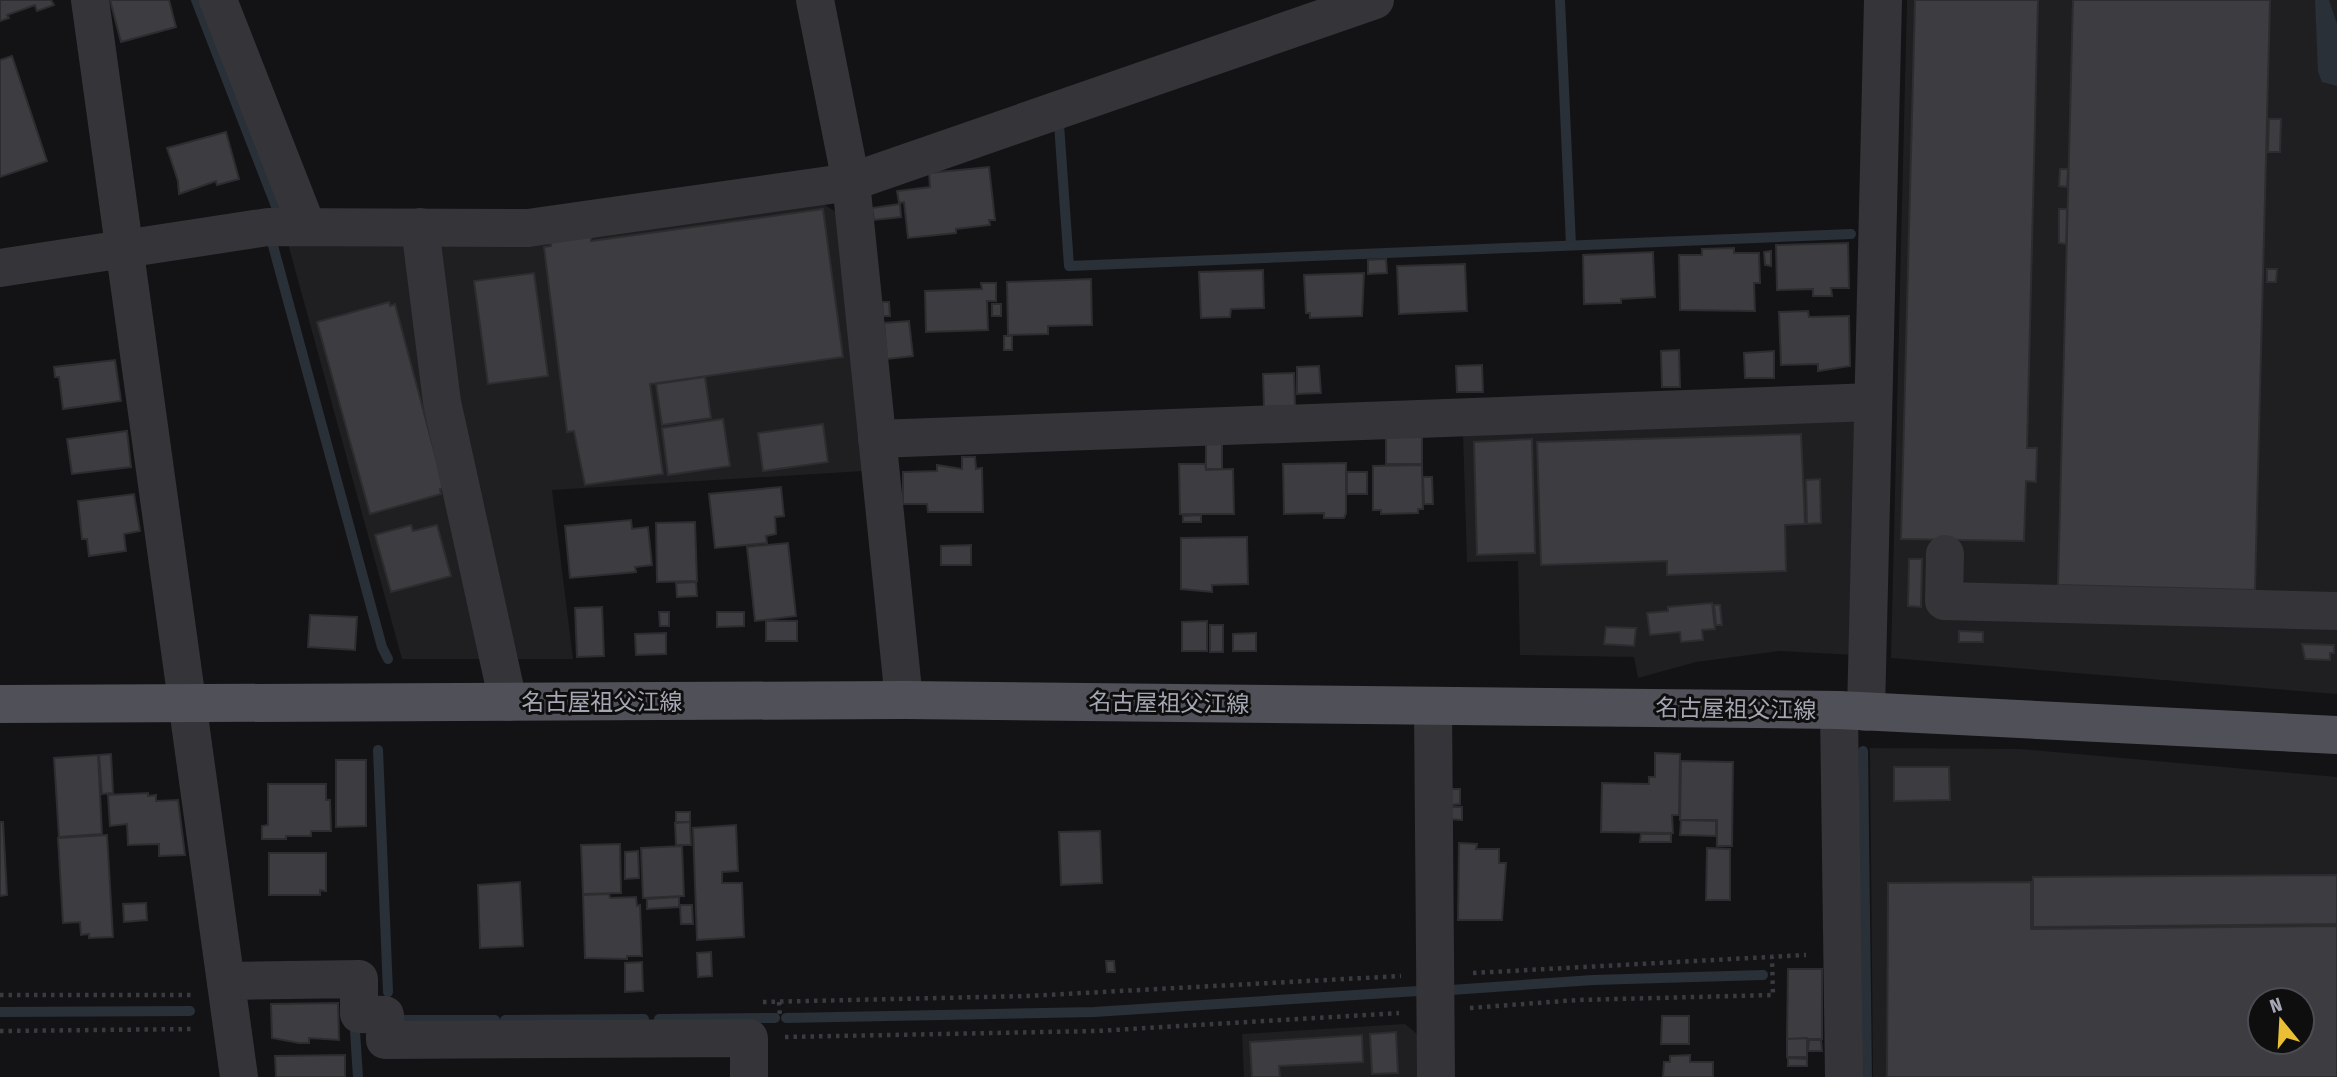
<svg xmlns="http://www.w3.org/2000/svg" width="2337" height="1077" viewBox="0 0 2337 1077" font-family="'Fira Sans Condensed','Noto Sans JP',sans-serif">
	<rect width="100%" height="100%" fill="#131315"/>
	<g fill="#1f1f21" fill-rule="evenodd">
		<polygon points="1907,0 2337,0 2337,694 1891,658"/>
		<polygon points="817,200 839,214 864,471 552,490 573,659 402,659 287,240"/>
		<polygon points="1853,417 1864,432 1856,655 1779,651 1696,662 1638,678 1634,657 1520,655 1518,561 1467,562 1463,433"/>
		<path d="M1870,748L2020,749L2337,777V1077H1873ZM2260,1000H2302V1042H2260Z"/>
		<polygon points="1405,1024 1422,1038 1423,1077 1244,1077 1242,1034"/>
	</g>
	<polygon fill="#2a3038" points="2315,0 2329,0 2337,24 2337,86 2322,82 2318,72"/>
	<g fill="none" stroke-linecap="round" stroke-linejoin="round">
		<g stroke="#2a3038" stroke-width="10">
			<polyline points="196,0 277,209"/>
			<polyline points="1560,0 1571,245"/>
			<polyline points="1059,124 1069,266 1851,234"/>
			<polyline points="272,242 382,647 388,659"/>
			<polyline points="378,750 388,992"/>
			<polyline points="1863,751 1867,1077"/>
			<polyline points="1451,990 1593,980 1763,975"/>
			<polyline points="0,1012 190,1011"/>
			<polyline points="786,1018 1094,1012 1418,991"/>
			<polyline points="659,1019 775,1018"/>
			<polyline points="399,1020 495,1020"/>
			<polyline points="505,1020 644,1019"/>
			<polyline points="355,1031 358,1077"/>
		</g>
	</g>
	<g fill="#3d3d41" stroke="#2d2d30" stroke-width="2" fill-rule="evenodd">
		<polygon points="0,0 51,0 54,5 37,11 35,5 7,15 9,18 0,21"/>
		<polygon points="110,0 169,0 176,27 121,42"/>
		<polygon points="1915,0 2038,0 2027,448 2037,448 2036,482 2026,481 2024,541 1901,539"/>
		<polygon points="2073,0 2270,0 2255,590 2058,585"/>
		<polygon points="12,56 47,161 0,177 0,60"/>
		<polygon points="2269,119 2281,119 2280,152 2268,152"/>
		<polygon points="226,132 239,179 217,185 216,181 179,194 178,181 167,148"/>
		<polygon points="989,167 995,220 989,220 990,225 956,229 956,233 908,238 904,202 899,203 897,191 930,187 929,173"/>
		<polygon points="2060,169 2068,169 2067,187 2059,186"/>
		<polygon points="900,204 901,217 874,220 872,208"/>
		<polygon points="823,209 843,357 650,384 663,474 585,485 574,431 567,432 544,247 551,246 550,240 591,235 591,241"/>
		<polygon points="2059,209 2067,209 2066,244 2059,243"/>
		<polygon points="1848,243 1849,288 1831,288 1832,296 1813,296 1813,289 1777,290 1776,245"/>
		<polygon points="1734,248 1734,253 1759,253 1760,283 1754,283 1755,311 1680,310 1679,255 1702,255 1702,249"/>
		<polygon points="1771,251 1771,266 1765,265 1764,252"/>
		<polygon points="1653,252 1655,297 1621,299 1621,303 1584,304 1583,255"/>
		<polygon points="1386,259 1387,273 1368,274 1368,260"/>
		<polygon points="1465,264 1467,311 1399,314 1397,266"/>
		<polygon points="2267,269 2277,269 2276,282 2267,282"/>
		<polygon points="1263,270 1264,308 1231,309 1230,317 1201,318 1199,272"/>
		<polygon points="534,273 548,376 488,384 474,281"/>
		<polygon points="1364,273 1362,316 1310,318 1310,313 1306,313 1304,275"/>
		<polygon points="1091,279 1092,325 1048,326 1048,334 1008,335 1007,282"/>
		<polygon points="981,283 996,283 996,301 987,301 988,330 926,332 925,291 982,289"/>
		<polygon points="389,302 390,306 395,304 444,488 440,489 441,494 370,514 317,322"/>
		<polygon points="882,302 889,302 890,316 883,316"/>
		<rect x="992" y="304" width="9" height="12"/>
		<polygon points="1808,311 1809,317 1849,316 1850,366 1818,371 1818,364 1781,365 1779,312"/>
		<polygon points="909,321 913,356 887,359 884,323"/>
		<rect x="1004" y="336" width="8" height="14"/>
		<polygon points="1679,350 1680,387 1662,387 1661,351"/>
		<polygon points="1774,351 1774,378 1745,378 1744,353"/>
		<polygon points="115,360 121,401 63,409 59,377 55,377 54,367"/>
		<polygon points="1482,365 1483,392 1457,392 1456,366"/>
		<polygon points="1319,366 1321,393 1297,394 1297,367"/>
		<polygon points="1294,373 1295,406 1264,407 1263,374"/>
		<polygon points="705,377 711,418 662,425 656,384"/>
		<polygon points="723,419 730,466 668,475 662,428"/>
		<polygon points="823,424 828,462 763,471 758,433"/>
		<polygon points="127,431 131,467 72,474 67,439"/>
		<polygon points="1801,434 1805,524 1785,525 1786,571 1667,575 1667,561 1541,565 1537,442"/>
		<rect x="1386" y="437" width="36" height="27"/>
		<polygon points="1532,439 1535,553 1477,555 1474,442"/>
		<rect x="1206" y="444" width="16" height="25"/>
		<polygon points="962,457 975,457 976,469 982,468 983,512 928,512 927,504 903,504 903,472 937,471 937,465 962,469"/>
		<polygon points="1346,463 1346,513 1344,518 1324,518 1324,513 1284,514 1283,464"/>
		<polygon points="1179,464 1205,464 1206,470 1233,469 1234,514 1180,514"/>
		<polygon points="1422,465 1423,509 1418,509 1418,513 1381,514 1381,510 1373,510 1373,466"/>
		<rect x="1347" y="472" width="20" height="22"/>
		<polygon points="1423,477 1432,477 1433,504 1424,504"/>
		<polygon points="1820,479 1821,523 1807,524 1806,480"/>
		<polygon points="781,487 784,516 775,517 776,534 766,536 767,543 715,548 709,494"/>
		<polygon points="134,494 140,531 124,534 126,551 89,556 87,539 82,539 78,501"/>
		<polygon points="1201,515 1201,522 1183,522 1183,516"/>
		<polygon points="631,520 632,529 648,527 652,565 635,567 636,572 570,578 565,526"/>
		<polygon points="695,522 697,581 657,582 656,523"/>
		<polygon points="411,525 413,531 437,525 451,576 391,592 375,535"/>
		<polygon points="1247,537 1248,584 1212,585 1212,592 1181,589 1181,538"/>
		<polygon points="788,543 796,616 755,621 747,547"/>
		<polygon points="971,545 971,565 941,565 941,546"/>
		<polygon points="1909,559 1922,559 1921,607 1908,606"/>
		<polygon points="696,582 697,596 677,597 676,583"/>
		<polygon points="1712,603 1715,629 1702,630 1703,640 1681,642 1680,632 1650,635 1647,613 1668,611 1668,607"/>
		<polygon points="1714,605 1720,605 1722,625 1716,625"/>
		<polygon points="602,607 604,656 577,657 575,608"/>
		<polygon points="659,612 669,612 669,626 660,626"/>
		<polygon points="717,612 744,612 744,626 717,627"/>
		<polygon points="310,615 357,617 355,650 308,647"/>
		<rect x="766" y="621" width="31" height="20"/>
		<polygon points="1207,621 1207,651 1182,651 1182,622"/>
		<rect x="1210" y="625" width="13" height="27"/>
		<polygon points="1606,627 1636,628 1634,646 1604,644"/>
		<polygon points="1959,631 1983,632 1983,642 1959,642"/>
		<polygon points="666,633 666,654 636,655 635,634"/>
		<polygon points="1256,633 1256,651 1233,651 1233,634"/>
		<polygon points="2302,644 2334,645 2334,653 2330,653 2330,660 2305,659"/>
		<polygon points="1655,753 1680,754 1679,815 1672,815 1673,833 1601,832 1602,783 1649,784 1649,777 1655,777"/>
		<polygon points="111,754 113,793 102,794 99,755"/>
		<polygon points="98,755 102,834 59,837 54,758"/>
		<polygon points="336,760 366,760 366,826 336,827"/>
		<polygon points="1681,761 1733,762 1732,846 1717,846 1717,820 1680,820"/>
		<polygon points="1894,767 1949,767 1950,800 1894,801"/>
		<polygon points="268,784 326,784 326,800 330,800 331,831 311,831 311,836 286,836 286,839 262,839 262,826 268,825"/>
		<polygon points="1450,789 1460,789 1460,804 1450,805"/>
		<polygon points="148,793 148,796 156,795 156,801 178,800 185,855 159,856 159,844 128,845 127,824 110,826 108,795"/>
		<polygon points="1449,807 1462,807 1462,820 1450,819"/>
		<rect x="676" y="812" width="14" height="10"/>
		<polygon points="1681,820 1716,821 1716,836 1680,835"/>
		<polygon points="0,822 3,822 7,895 0,896"/>
		<polygon points="690,822 691,845 676,845 675,823"/>
		<polygon points="736,825 738,871 722,872 722,883 742,883 744,937 697,940 693,828"/>
		<polygon points="1100,831 1102,883 1061,885 1059,832"/>
		<polygon points="1641,834 1671,834 1671,842 1640,842"/>
		<polygon points="107,835 113,937 89,938 89,934 81,935 80,922 63,923 58,838"/>
		<polygon points="1459,843 1477,844 1476,849 1499,849 1499,863 1506,863 1502,920 1458,920"/>
		<polygon points="620,844 621,893 583,894 581,845"/>
		<polygon points="682,846 684,896 643,898 641,848"/>
		<polygon points="1707,848 1730,849 1730,900 1706,900"/>
		<polygon points="638,851 639,878 625,879 625,852"/>
		<polygon points="269,853 326,853 326,891 320,890 320,895 269,895"/>
		<polygon points="2337,875 2337,924 2033,927 2033,877"/>
		<polygon points="520,882 523,946 480,948 478,885"/>
		<path d="M2031,882V929L2337,926V1077H1887L1888,883ZM2260,1000H2302V1042H2260Z"/>
		<polygon points="609,894 610,898 636,897 637,906 640,905 642,956 627,956 627,959 585,958 583,895"/>
		<polygon points="679,897 679,907 647,909 647,899"/>
		<polygon points="146,903 147,920 124,922 123,904"/>
		<polygon points="680,905 692,905 693,924 681,924"/>
		<polygon points="711,952 712,976 698,977 697,953"/>
		<polygon points="1106,961 1114,961 1115,972 1107,972"/>
		<polygon points="642,962 643,991 625,992 625,963"/>
		<polygon points="1788,969 1822,969 1822,1039 1787,1039"/>
		<polygon points="338,1003 339,1040 309,1038 309,1043 299,1043 272,1038 271,1004"/>
		<polygon points="1662,1016 1689,1016 1689,1044 1661,1044"/>
		<polygon points="1396,1032 1398,1073 1372,1074 1370,1034"/>
		<polygon points="1362,1035 1363,1062 1279,1066 1280,1077 1252,1077 1250,1042"/>
		<polygon points="1807,1038 1807,1057 1787,1057 1787,1039"/>
		<polygon points="1809,1040 1821,1040 1822,1051 1808,1051"/>
		<polygon points="345,1055 345,1077 276,1077 275,1056"/>
		<polygon points="1690,1055 1690,1062 1713,1062 1713,1077 1663,1077 1664,1062 1670,1062 1670,1056"/>
		<polygon points="1788,1058 1807,1059 1807,1066 1788,1066"/>
	</g>
	<g fill="none" stroke-linecap="round" stroke-linejoin="round">
		<g stroke="#3a3b40" stroke-width="4.5" stroke-dasharray="3.5 5" stroke-linecap="butt">
			<polyline points="1473,973 1806,955"/>
			<polyline points="0,995 192,995"/>
			<polyline points="763,1002 1027,996 1401,976"/>
			<polyline points="779,1002 780,1018"/>
			<polyline points="1470,1008 1578,1000 1773,995 1772,957"/>
			<polyline points="0,1031 195,1029"/>
			<polyline points="785,1037 1097,1031 1399,1013"/>
		</g>
		<g stroke="#343439" stroke-width="38">
			<polyline points="90,0 239,1077"/>
			<polyline points="218,0 307,227"/>
			<polyline points="815,0 851,182 904,700"/>
			<polyline points="420,227 442,402 508,702"/>
			<polyline points="0,268 268,227 528,228 851,182 1375,0"/>
			<polyline points="877,439 1873,402"/>
			<polyline points="1945,554 1944,601 2337,611"/>
			<polyline points="1433,706 1436,1077"/>
			<polyline points="1839,710 1844,1077"/>
			<polyline points="1866,712 1883,0"/>
			<polyline points="226,981 359,979 359,1014 385,1015 385,1040 749,1038 749,1077"/>
		</g>
		<polyline stroke="#505158" stroke-width="38" points="0,704 904,700 1839,710 2337,735"/>
	</g>
	<g text-anchor="middle" dominant-baseline="central" stroke-width="6" stroke-linejoin="round" paint-order="stroke">
		<g font-size="23" fill="#a5a8b4" stroke="#0e0e0f">
			<text x="602" y="702">名古屋祖父江線</text>
			<text transform="translate(1169 703) rotate(1)">名古屋祖父江線</text>
			<text transform="translate(1736 709) rotate(1)">名古屋祖父江線</text>
		</g>
	</g>
	<g transform="translate(2281 1021) rotate(342)"><circle r="33" fill="#0e0e0f" stroke="#4a4c51" stroke-width="2"/>
	<path d="M0-5L12 26L0 18L-12 26Z" fill="#eabe35"/>
	<text y="-10" font-size="19" font-weight="bold" text-anchor="middle" fill="#a5a8b4">N</text>
	</g>
</svg>
